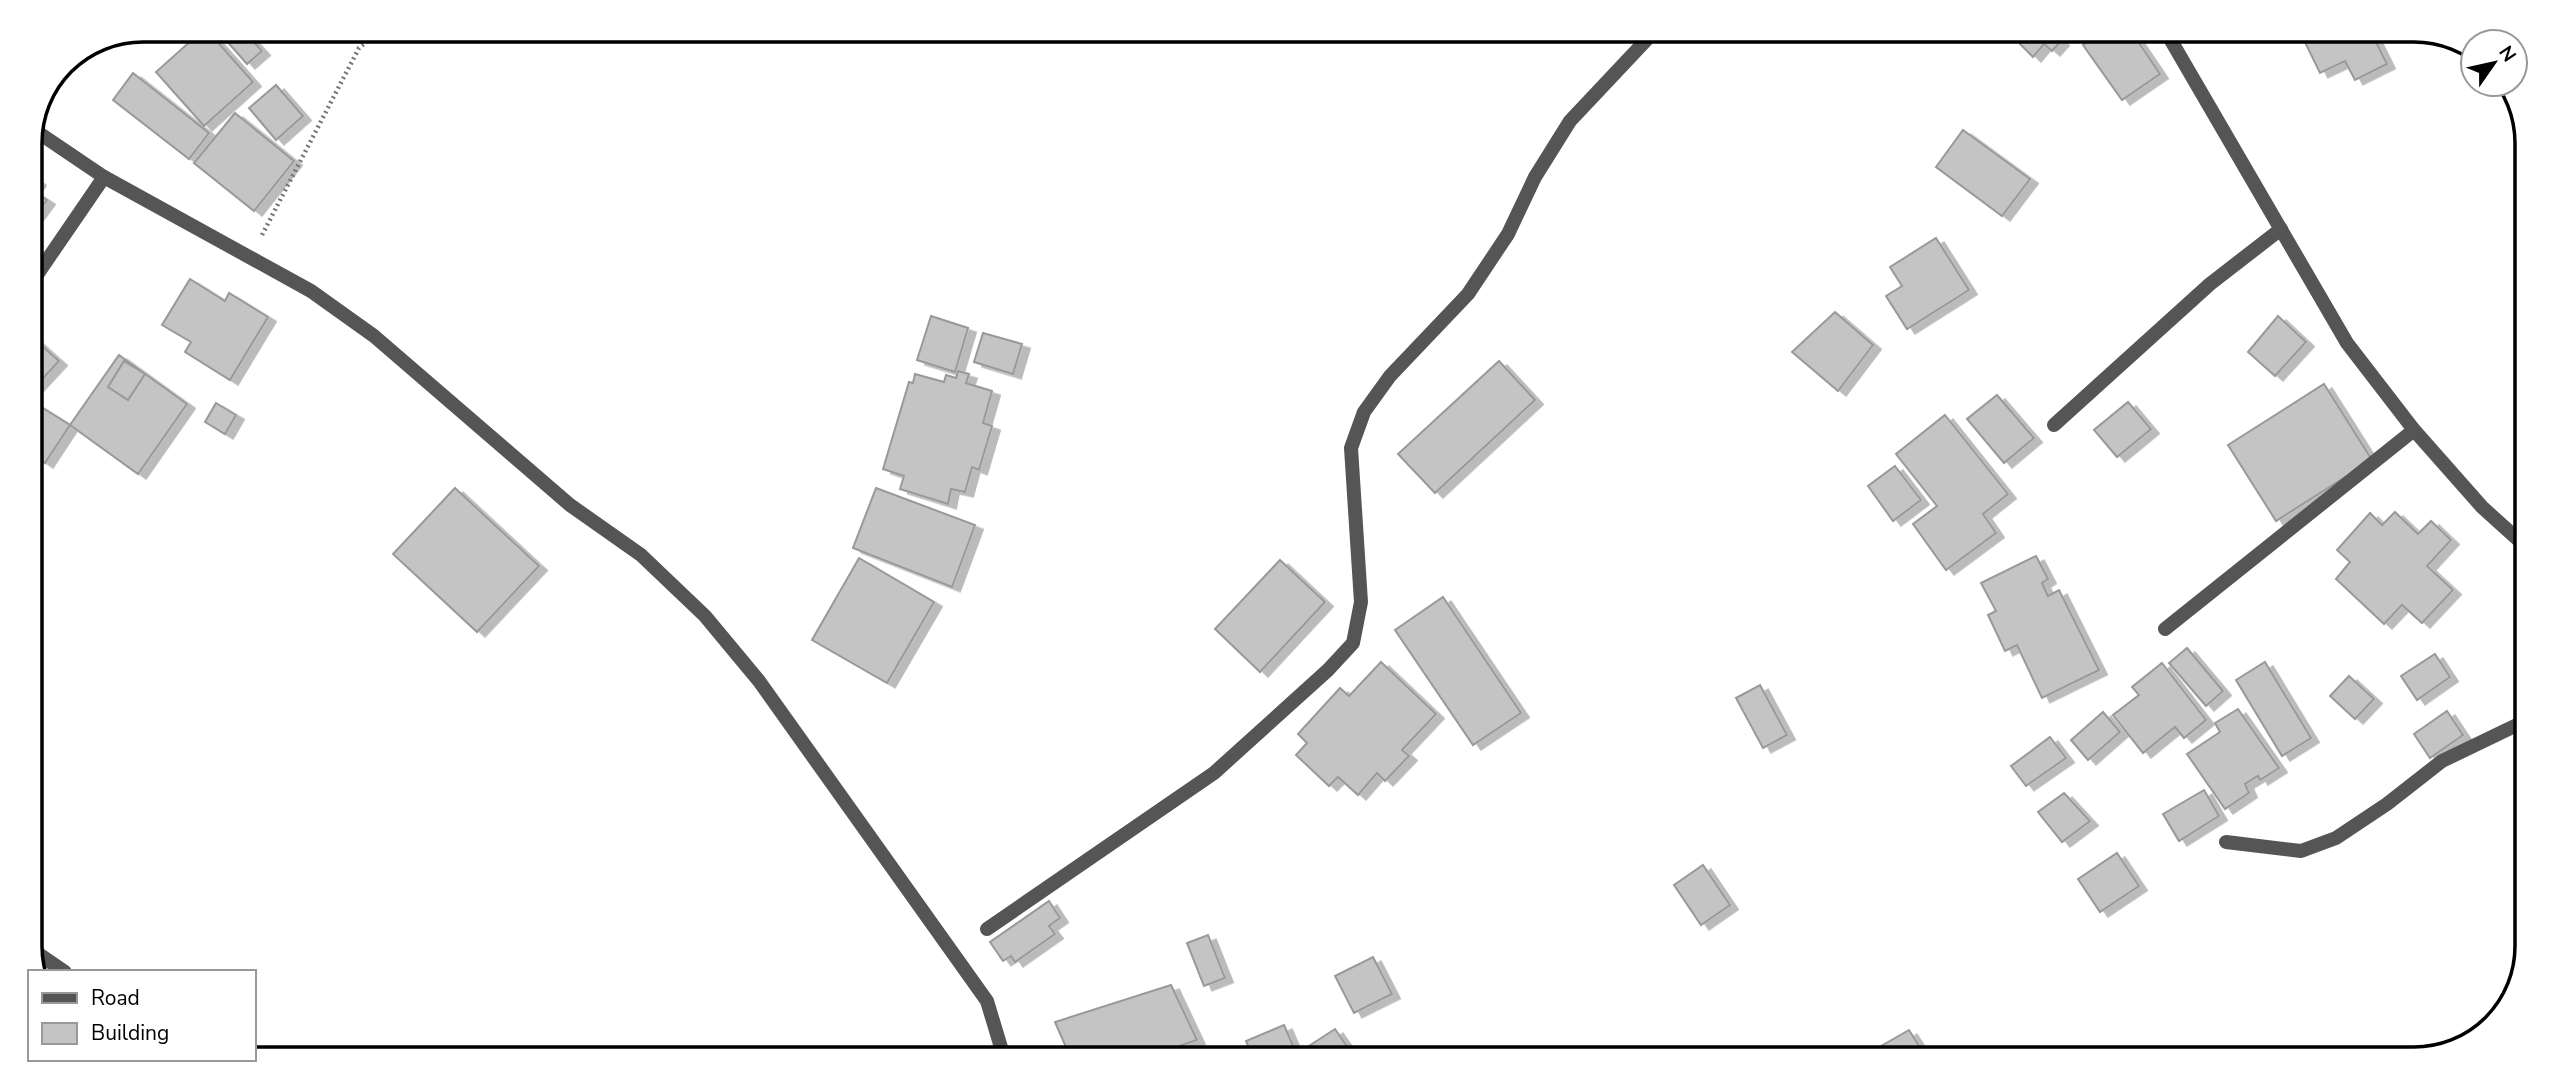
<svg xmlns="http://www.w3.org/2000/svg" width="2557" height="1089" viewBox="0 0 2557 1089" font-family="'Nunito Sans',sans-serif">
	<defs>
		<filter id="shadow"><feDropShadow dx="8" dy="4.5" stdDeviation="0" flood-color="#0004"/></filter>
	</defs>
	<rect width="100%" height="100%" fill="#fff"/>
	<g fill="#c4c4c4" stroke="#999" stroke-width="2" filter="url(#shadow)">
		<polygon points="203,30 207,30 253,82 204,126 156,72"/>
		<polygon points="217,30 243,30 262,51 247,64"/>
		<polygon points="2027,37 2056,37 2061,41 2052,51 2044,44 2033,57 2020,44"/>
		<polygon points="2095,37 2135,37 2160,74 2122,100 2083,45"/>
		<polygon points="2303,38 2374,38 2387,64 2355,80 2345,61 2320,73"/>
		<polygon points="133,73 209,133 189,159 113,100"/>
		<polygon points="276,85 303,116 276,140 249,108"/>
		<polygon points="235,113 294,161 254,211 194,163"/>
		<polygon points="1963,130 2030,179 2002,216 1936,167"/>
		<polygon points="30,175 38,181 32,190 47,200 30,223"/>
		<polygon points="1936,238 1969,290 1907,329 1886,296 1902,286 1890,267"/>
		<polygon points="190,279 225,301 229,293 268,317 230,380 185,352 191,342 162,325"/>
		<polygon points="1835,312 1873,345 1838,391 1792,352"/>
		<polygon points="931,316 968,328 955,372 917,360"/>
		<polygon points="2278,316 2306,342 2275,376 2248,352"/>
		<polygon points="983,333 1022,344 1013,374 974,362"/>
		<polygon points="30,335 59,361 35,387 30,382"/>
		<polygon points="119,355 187,404 138,474 70,425"/>
		<polygon points="124,361 145,374 128,400 108,387"/>
		<polygon points="1499,361 1535,400 1435,493 1398,454"/>
		<polygon points="958,371 969,374 966,383 992,391 983,423 992,426 979,470 972,467 965,492 951,489 948,504 900,489 904,476 883,469 909,382 913,383 915,374 944,382 946,375 956,378"/>
		<polygon points="2324,384 2372,460 2276,521 2228,445"/>
		<polygon points="1997,395 2034,438 2004,463 1967,419"/>
		<polygon points="30,400 70,425 45,463 30,453"/>
		<polygon points="2128,402 2151,429 2117,457 2094,430"/>
		<polygon points="216,403 236,415 225,434 205,422"/>
		<polygon points="1945,415 2008,494 1983,514 1996,533 1946,570 1913,524 1937,506 1896,454"/>
		<polygon points="1895,466 1921,500 1893,521 1868,486"/>
		<polygon points="455,488 539,566 477,632 393,554"/>
		<polygon points="876,488 975,525 952,587 853,548"/>
		<polygon points="2395,512 2418,534 2431,521 2451,540 2427,566 2453,590 2422,623 2402,605 2384,624 2336,579 2350,562 2337,550 2370,513 2382,525"/>
		<polygon points="2036,556 2048,579 2042,583 2048,596 2059,590 2099,670 2042,698 2017,645 2005,651 1988,615 1996,611 1981,583"/>
		<polygon points="859,558 934,602 887,683 812,640"/>
		<polygon points="1280,560 1325,602 1260,672 1215,629"/>
		<polygon points="1443,597 1521,713 1473,745 1395,630"/>
		<polygon points="2187,648 2223,691 2206,706 2169,663"/>
		<polygon points="2435,654 2450,677 2417,700 2401,676"/>
		<polygon points="1381,662 1436,714 1402,750 1409,756 1385,781 1377,773 1358,795 1338,777 1329,786 1296,755 1307,743 1298,734 1340,688 1349,696"/>
		<polygon points="2265,662 2311,738 2282,756 2236,680"/>
		<polygon points="2162,663 2206,720 2184,738 2175,727 2143,753 2113,715 2139,695 2132,687"/>
		<polygon points="2349,676 2374,699 2355,719 2330,696"/>
		<polygon points="1760,685 1787,735 1763,748 1736,698"/>
		<polygon points="2238,709 2279,768 2260,780 2258,776 2245,784 2249,793 2225,809 2187,754 2220,732 2215,723"/>
		<polygon points="2447,711 2463,735 2430,758 2414,734"/>
		<polygon points="2103,712 2120,732 2088,760 2071,740"/>
		<polygon points="2050,737 2066,758 2026,786 2011,766"/>
		<polygon points="2204,790 2219,816 2179,841 2163,814"/>
		<polygon points="2064,793 2090,821 2062,842 2038,812"/>
		<polygon points="2117,853 2139,886 2100,912 2078,879"/>
		<polygon points="1703,865 1730,905 1701,925 1674,885"/>
		<polygon points="1049,901 1060,918 1049,926 1055,934 1015,962 1011,956 1003,961 990,942"/>
		<polygon points="1208,935 1225,978 1204,986 1187,943"/>
		<polygon points="1373,957 1392,994 1354,1013 1335,976"/>
		<polygon points="1171,985 1197,1040 1179,1046 1184,1055 1069,1054 1055,1022"/>
		<polygon points="1284,1025 1294,1048 1278,1055 1252,1055 1246,1041"/>
		<polygon points="1335,1029 1353,1055 1295,1055"/>
		<polygon points="1909,1030 1926,1057 1862,1057"/>
	</g>
	<g fill="none" stroke-linecap="round" stroke-linejoin="round">
		<polyline stroke="#777" stroke-width="4.5" stroke-dasharray="2 3.5" stroke-linecap="butt" points="262,235 359,48 379,31"/>
		<g stroke="#555" stroke-width="14">
			<polyline points="2169,37 2347,343 2414,430 2482,507 2523,544"/>
			<polyline points="33,129 104,177 311,291 374,336 570,505 641,555 705,616 759,681 987,1001 1003,1054"/>
			<polyline points="30,285 104,177"/>
			<polyline points="2054,425 2210,284 2281,229"/>
			<polyline points="2165,629 2414,430"/>
			<polyline points="2226,842 2301,851 2336,838 2387,804 2442,761 2521,723"/>
			<polyline points="987,929 1214,773 1328,670 1353,643 1361,602 1351,448 1364,412 1390,376 1468,294 1508,234 1535,177 1570,121 1651,35"/>
			<polyline points="30,948 65,972"/>
		</g>
	</g>
	<path d="M0 0H2557V1089H0ZM143 42H2414A101 101 0 0 1 2515 143V946A101 101 0 0 1 2414 1047H143A101 101 0 0 1 42 946V143A101 101 0 0 1 143 42Z" fill="#fff" fill-rule="evenodd"/>
	<path fill="none" stroke="#000" stroke-width="3.5" d="M143 42H2414A101 101 0 0 1 2515 143V946A101 101 0 0 1 2414 1047H143A101 101 0 0 1 42 946V143A101 101 0 0 1 143 42Z"/>
	<rect x="28" y="970" width="228" height="91" fill="#ffffff" stroke="#999999" stroke-width="2"/>
	<rect x="42" y="993" width="35" height="10" fill="#555555" stroke="#999999" stroke-width="2"/>
	<text x="91" y="1005" font-size="21" fill="#000000">Road</text>
	<rect x="42" y="1023" width="35" height="21" fill="#c4c4c4" stroke="#999999" stroke-width="2"/>
	<text x="91" y="1040" font-size="21" fill="#000000">Building</text>
	<g transform="translate(2494 63) rotate(56)"><circle r="33" fill="#ffffff" stroke="#999999" stroke-width="2"/>
	<path d="M0-5L12 26L0 18L-12 26Z" fill="#000000"/>
	<text y="-10" font-size="19" font-weight="bold" text-anchor="middle" fill="#000000">N</text>
	</g>
</svg>
